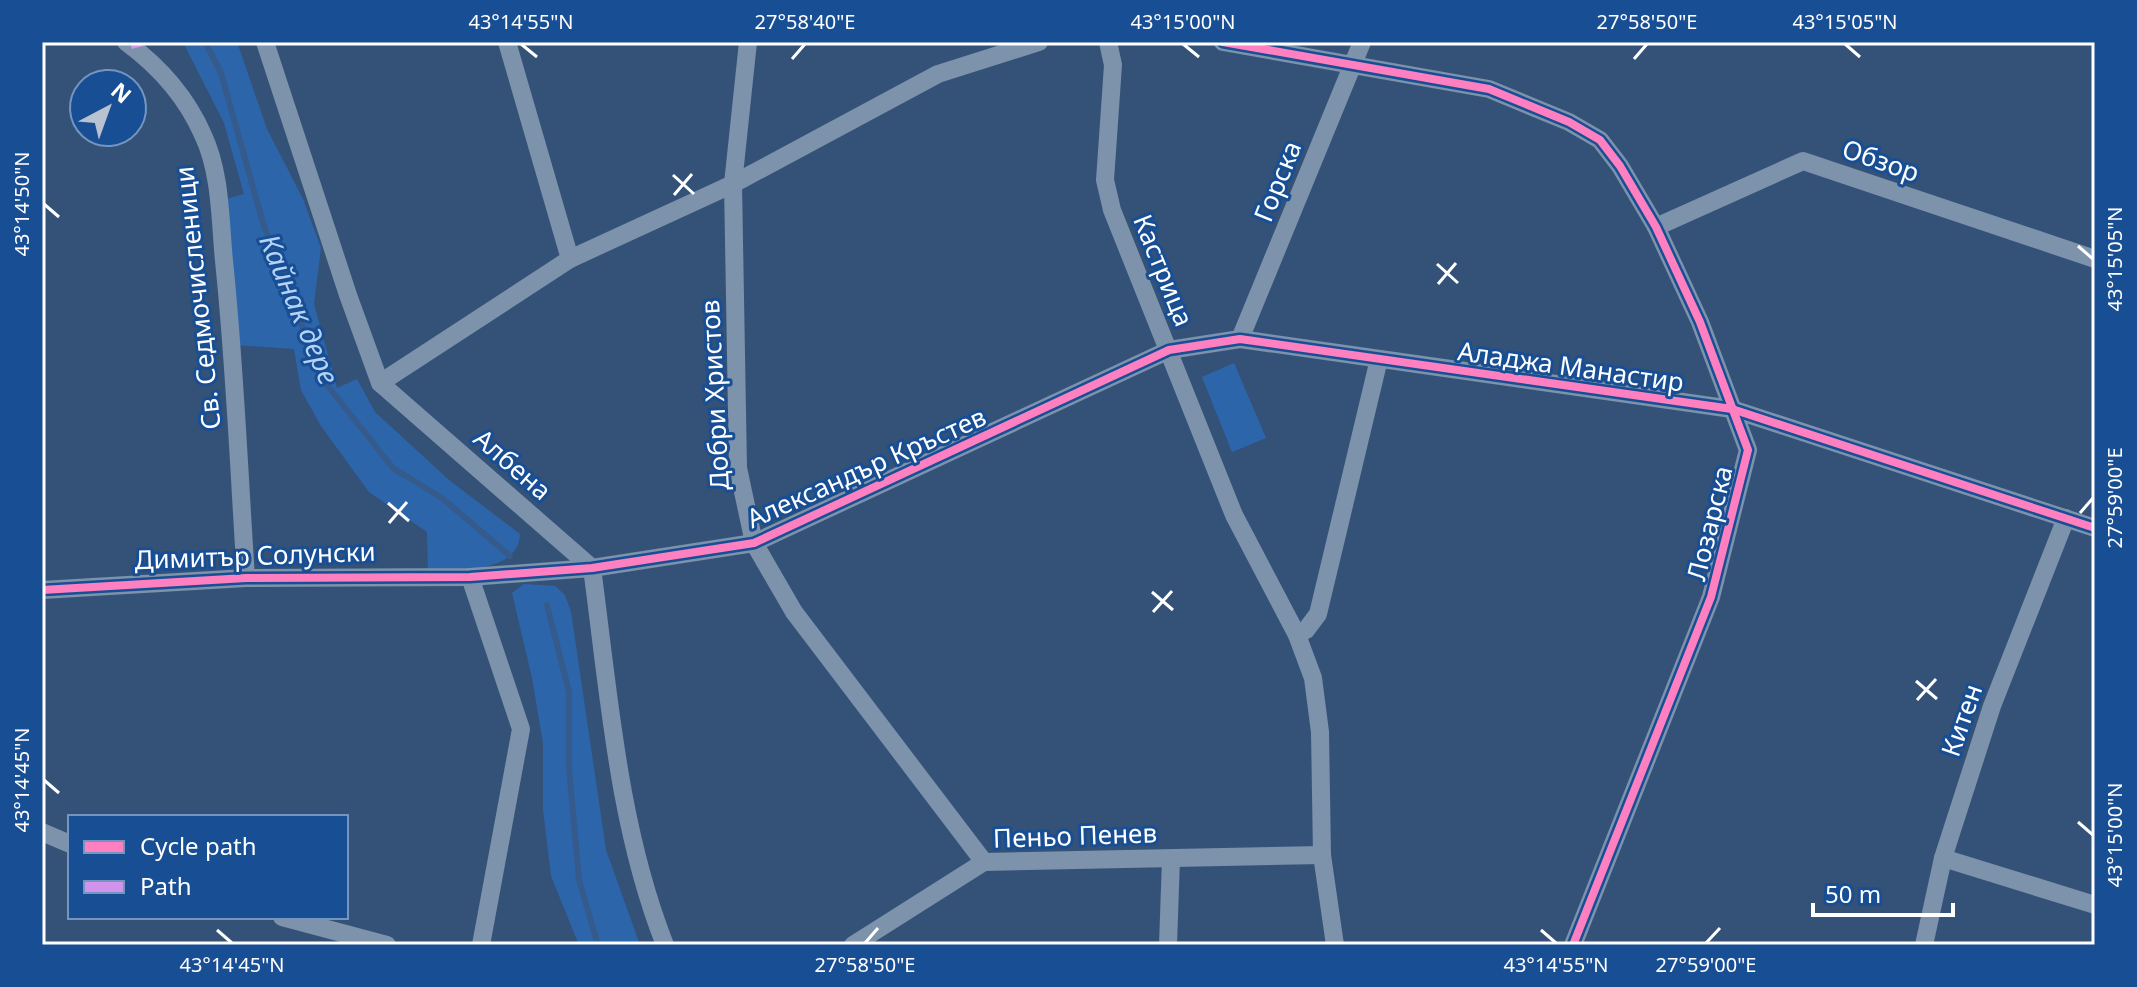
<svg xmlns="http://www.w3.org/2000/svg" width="2137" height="987" viewBox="0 0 2137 987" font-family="'Noto Sans',sans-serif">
	<rect width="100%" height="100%" fill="#345278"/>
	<g fill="#2d65ab">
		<path d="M183,42H237L267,129L303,199L321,248L314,304L337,388L357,379L375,412L449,480L520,534C519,573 456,570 428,572L427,532L369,492L321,426L301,390L294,349L236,345L226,199L244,194L224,123Z"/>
		<polygon points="1234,363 1266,438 1232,452 1202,377"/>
		<polygon points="524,584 555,586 565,595 571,612 606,850 640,945 579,945 551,876 543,809 543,743 532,678 512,593"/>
	</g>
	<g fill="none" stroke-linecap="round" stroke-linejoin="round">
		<g stroke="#345b8c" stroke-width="6">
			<polyline points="205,42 221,73 263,223 323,380 393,468 442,498 510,556"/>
			<polyline points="547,605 569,692 569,768 579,880 598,945"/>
		</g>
		<g stroke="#7d92ab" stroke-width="18">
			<path d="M126,42C160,67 186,96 203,135C221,173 220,220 224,261C235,366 239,473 246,578"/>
			<path d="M265,42L348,295L380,383L592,568C609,694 618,826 665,945"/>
			<polyline points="507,42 570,259"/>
			<polyline points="748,42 733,184 738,468 754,543 794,612 984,862"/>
			<polyline points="1108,42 1113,65 1105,180 1112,210 1234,515 1297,635 1313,678 1320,732 1322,855 1335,945"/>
			<polyline points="1223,42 1489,89 1569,122 1600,140 1620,166 1656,227 1700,322 1748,450 1711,597 1573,945"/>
			<polyline points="1656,227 1803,161 2095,259"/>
			<polyline points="1240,339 1362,42"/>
			<polyline points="380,383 570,259 733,184 938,74 1039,42"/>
			<polyline points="470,577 521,729 481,945"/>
			<polyline points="42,590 246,578 470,577 592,568 754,543 1169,350 1240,339 1732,409 2095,528"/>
			<polyline points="1297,635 1306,630 1318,614 1379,359"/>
			<polyline points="42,832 70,844"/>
			<polyline points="1943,858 2095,905"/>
			<polyline points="282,917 387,945"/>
			<polyline points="853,945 984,862 1322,855"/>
			<polyline points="1168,945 1171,859"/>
			<polyline points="1924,945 1943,858 1992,706 2066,518"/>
		</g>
		<polyline stroke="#d193ec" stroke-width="6" stroke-dasharray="12 6" stroke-linecap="butt" points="131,46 147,42"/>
		<g stroke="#184e94" stroke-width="13">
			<g id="cycleway">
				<polyline points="1223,42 1489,89 1569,122 1600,140 1620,166 1656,227 1700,322 1748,450 1711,597 1573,945"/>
				<polyline points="42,590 246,578 470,577 592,568 754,543 1169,350 1240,339 1732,409 2095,528"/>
			</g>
		</g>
		<use href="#cycleway" stroke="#ff80c0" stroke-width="8"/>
	</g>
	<path fill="none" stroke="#fff" stroke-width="3" d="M521,44L537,57M1183,44L1199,57M1845,44L1860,57M792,59L805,44M1634,59L1647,44M673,175L694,194M674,195L692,174M44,204L59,217M2078,246L2093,259M1437,264L1458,283M1438,284L1456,263M388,503L409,521M2080,513L2093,498M389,523L407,502M1152,592L1173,610M1153,612L1172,591M1916,681L1937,699M1917,700L1936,679M44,780L59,793M2078,822L2093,835M217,930L232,943M1541,930L1556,943M865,943L878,928M1706,943L1720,928"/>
	<g text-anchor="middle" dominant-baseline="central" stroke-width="6" stroke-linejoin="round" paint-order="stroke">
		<g font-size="26" fill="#fff" stroke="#184e94">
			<text transform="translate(1881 160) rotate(19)">Обзор</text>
			<text transform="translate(1277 181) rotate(-68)">Горска</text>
			<text transform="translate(1164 270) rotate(68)">Кастрица</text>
			<text transform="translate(197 298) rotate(-96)">Св. Седмочисленици</text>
			<text transform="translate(1571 366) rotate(8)">Аладжа Манастир</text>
			<text transform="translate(714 395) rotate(-93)">Добри Христов</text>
			<text transform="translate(513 464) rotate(41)">Албена</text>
			<text transform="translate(866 467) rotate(-24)">Александър Кръстев</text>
			<text transform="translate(1709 523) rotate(-76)">Лозарска</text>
			<text transform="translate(255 555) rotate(-2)">Димитър Солунски</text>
			<text transform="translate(1961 720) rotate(-71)">Китен</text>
			<text transform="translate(1075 835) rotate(-2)">Пеньо Пенев</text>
		</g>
		<g font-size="28" font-style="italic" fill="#b5d3f7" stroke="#184e94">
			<text transform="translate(300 309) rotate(67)">Кайнак дере</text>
		</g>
	</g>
	<rect width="2137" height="987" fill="none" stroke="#184e94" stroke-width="88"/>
	<rect x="68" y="815" width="280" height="104" fill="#184e94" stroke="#7495bf" stroke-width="2"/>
	<rect x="84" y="841" width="40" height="12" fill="#ff80c0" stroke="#7495bf" stroke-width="2"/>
	<text x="140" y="855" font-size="24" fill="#ffffff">Cycle path</text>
	<rect x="84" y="881" width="40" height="12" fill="#d193ec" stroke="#7495bf" stroke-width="2"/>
	<text x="140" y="895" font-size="24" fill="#ffffff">Path</text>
	<g transform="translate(108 108) rotate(41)"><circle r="38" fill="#184e94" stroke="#7495bf" stroke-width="2"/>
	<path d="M0-6L14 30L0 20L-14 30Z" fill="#b8c2d0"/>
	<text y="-12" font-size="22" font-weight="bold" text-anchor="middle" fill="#ffffff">N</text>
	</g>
	<path d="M1813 903v12h140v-12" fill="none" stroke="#ffffff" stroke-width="4"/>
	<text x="1825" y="903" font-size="24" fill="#ffffff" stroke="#184e94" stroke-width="6" paint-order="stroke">50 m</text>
	<rect x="44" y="44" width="2049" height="899" fill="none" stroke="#fff" stroke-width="3"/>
	<g font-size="20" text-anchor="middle" fill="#fff">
		<text x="521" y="29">43°14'55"N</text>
		<text x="805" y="29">27°58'40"E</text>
		<text x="1183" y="29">43°15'00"N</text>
		<text x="1647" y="29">27°58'50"E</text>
		<text x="1845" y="29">43°15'05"N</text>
		<text transform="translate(22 204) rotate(-90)" y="7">43°14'50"N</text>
		<text transform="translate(2115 259) rotate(-90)" y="7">43°15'05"N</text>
		<text transform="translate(2115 498) rotate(-90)" y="7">27°59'00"E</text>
		<text transform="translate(22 780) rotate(-90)" y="7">43°14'45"N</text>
		<text transform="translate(2115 835) rotate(-90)" y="7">43°15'00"N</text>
		<text x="232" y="972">43°14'45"N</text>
		<text x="865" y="972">27°58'50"E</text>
		<text x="1556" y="972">43°14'55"N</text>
		<text x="1706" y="972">27°59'00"E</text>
	</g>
</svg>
